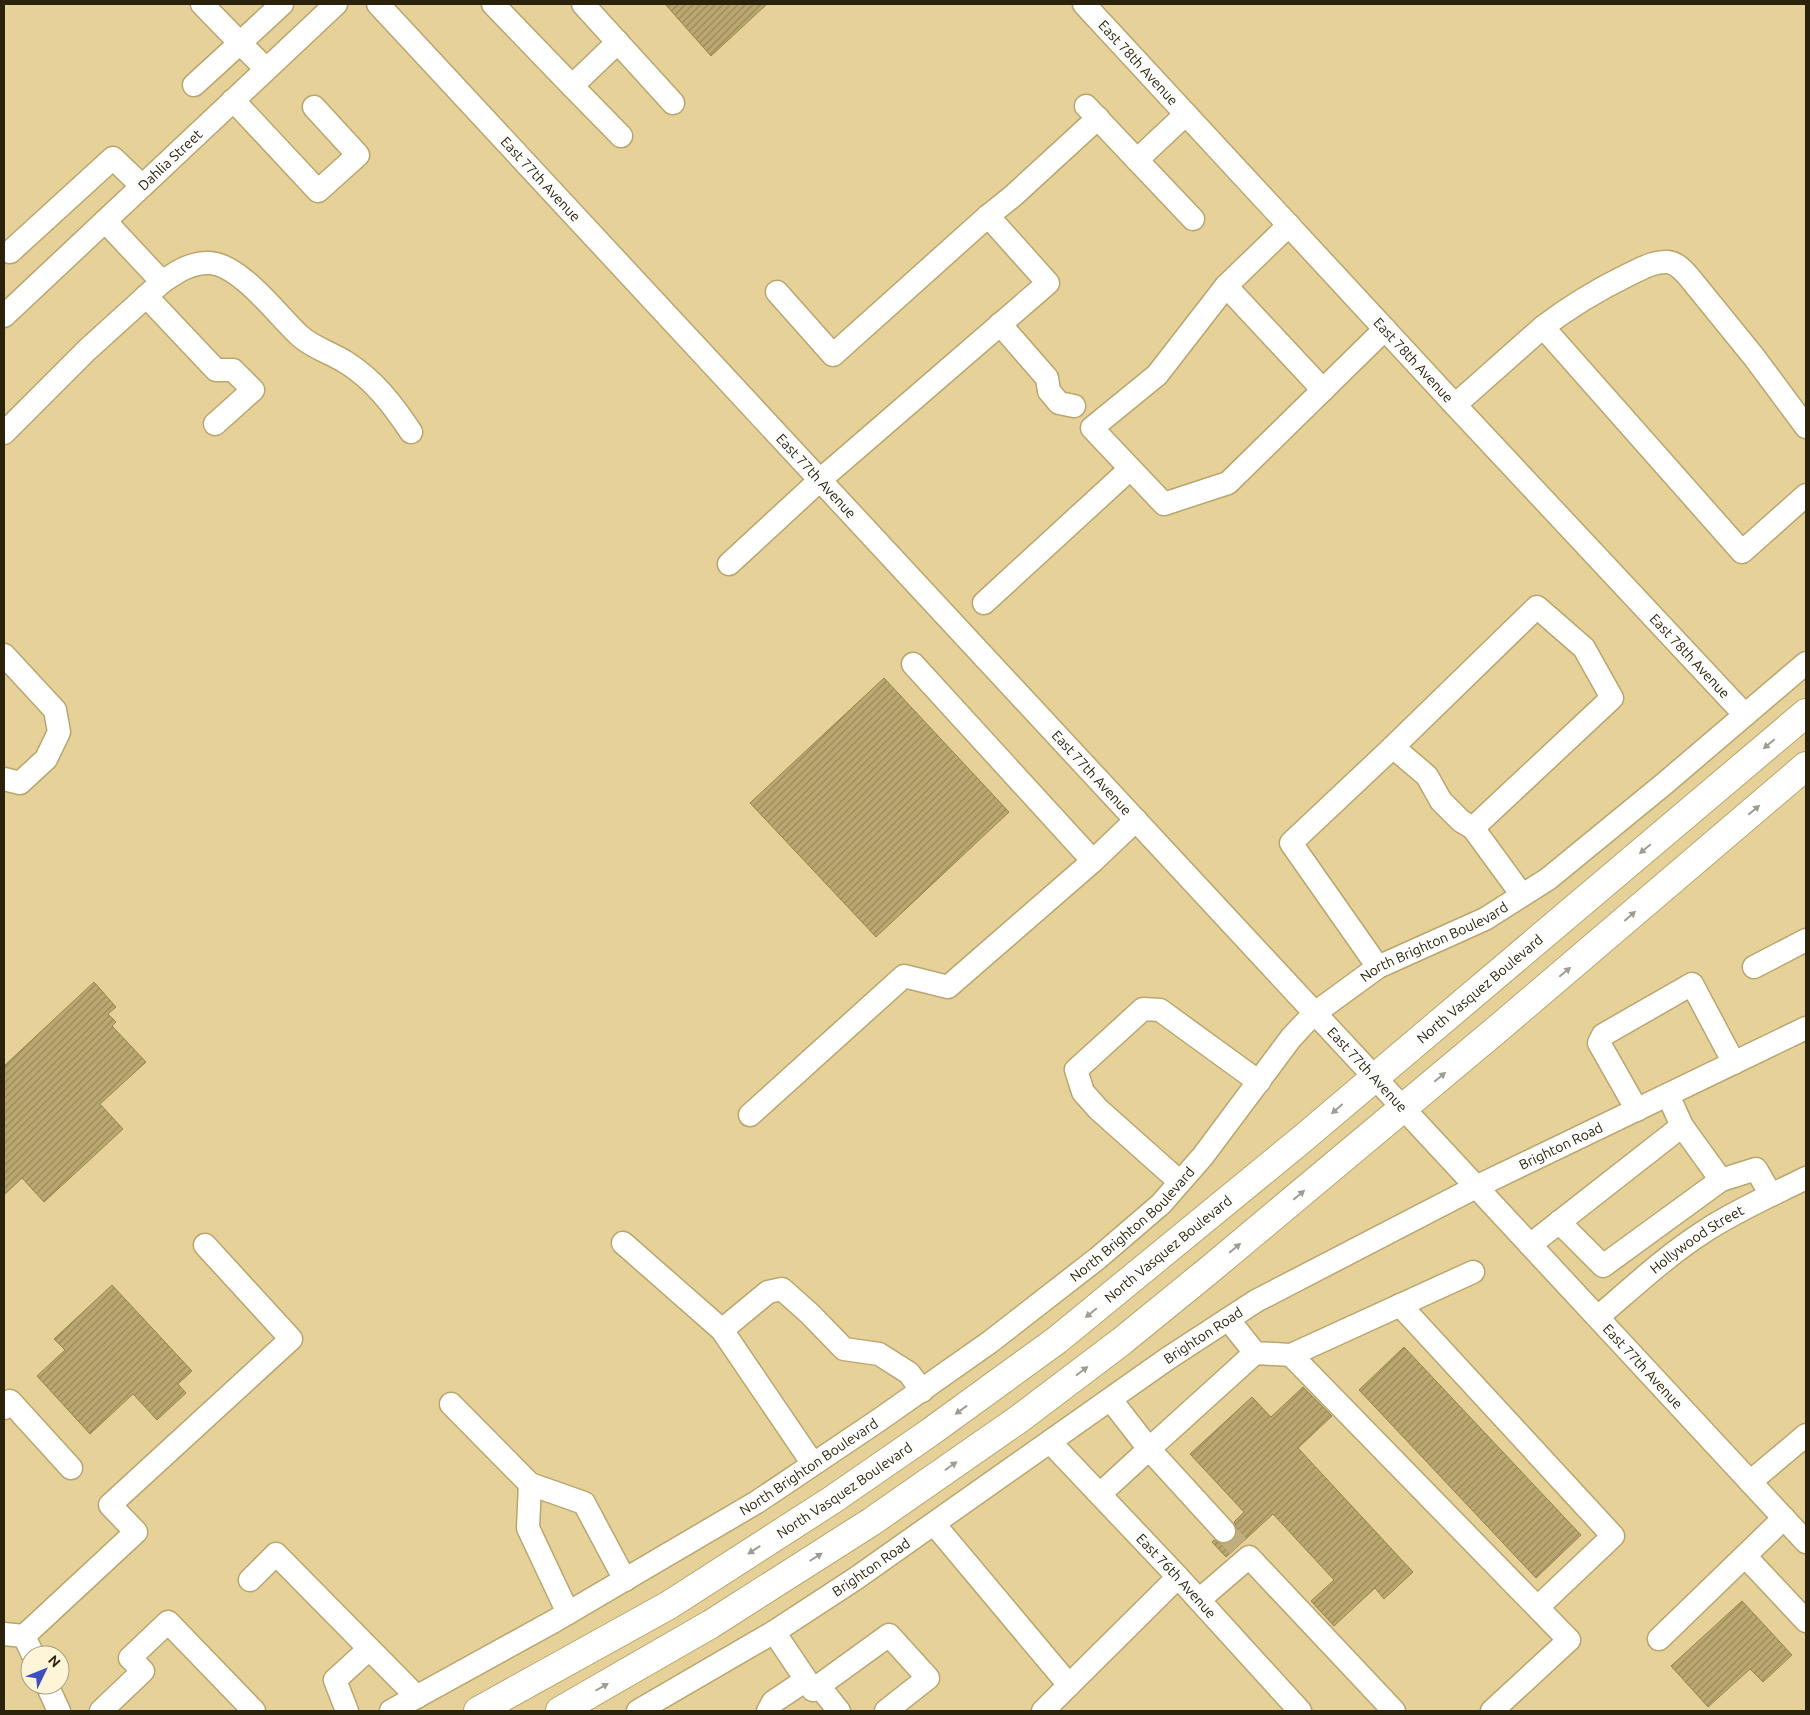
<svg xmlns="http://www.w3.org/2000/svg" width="1810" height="1715" viewBox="0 0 1810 1715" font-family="Ubuntu,sans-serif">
	<defs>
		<pattern id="building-hatch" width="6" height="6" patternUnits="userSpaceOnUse" patternTransform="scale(1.25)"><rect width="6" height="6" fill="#bba870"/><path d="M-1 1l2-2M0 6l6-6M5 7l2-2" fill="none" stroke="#98885a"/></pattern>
	</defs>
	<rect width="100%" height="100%" fill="#e6d299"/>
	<g fill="url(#building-hatch)" stroke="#98854f">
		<polygon points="665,4 767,4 711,56"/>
		<polygon points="884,678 1009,812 876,937 750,803"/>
		<polygon points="94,982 116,1007 108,1014 116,1022 112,1026 146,1062 100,1104 123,1129 44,1202 22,1178 4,1195 4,1066"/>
		<polygon points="112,1285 192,1371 178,1384 186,1393 157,1420 133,1394 90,1434 37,1376 65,1350 54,1339"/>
		<polygon points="1404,1347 1581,1535 1536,1578 1359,1390"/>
		<polygon points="1303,1387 1332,1416 1298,1448 1413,1572 1384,1599 1375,1588 1334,1626 1311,1601 1334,1580 1273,1514 1226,1557 1212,1542 1214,1540 1220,1543 1226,1544 1233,1540 1236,1535 1237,1529 1234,1522 1244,1512 1190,1454 1252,1397 1271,1417"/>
		<polygon points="1742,1601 1792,1655 1763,1682 1750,1669 1708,1707 1671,1666"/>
	</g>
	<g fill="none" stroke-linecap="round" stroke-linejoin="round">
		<polyline stroke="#c0af7d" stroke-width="22" stroke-dasharray="22 11" stroke-linecap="butt" points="1224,1531 1238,1546"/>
		<g stroke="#b9a56e" stroke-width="25">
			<g id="minor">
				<path id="s1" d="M378,4L1806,1542"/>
				<polyline points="493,4 572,86 618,42"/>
				<polyline points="583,4 673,103"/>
				<path id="s2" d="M1084,4L1455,405L1745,715"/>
				<polyline points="266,69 240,43 282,4"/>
				<polyline points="194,85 240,43 202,4"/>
				<polyline points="572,86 621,136"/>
				<polyline points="233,100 318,191 358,155 314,107"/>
				<polyline points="1086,106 1137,160"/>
				<polyline points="1186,114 1137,160 1193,219"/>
				<polyline points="1289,225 1226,286 1157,375 1092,428 1164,504 1228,483 1385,329"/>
				<polyline points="10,252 113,158 142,186"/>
				<path d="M162,282C177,272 191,262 210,263C241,265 278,316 300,336C313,348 332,353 347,363C374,380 393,405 411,432"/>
				<polyline points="1226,286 1323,390"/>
				<polyline points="777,292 833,355 988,216"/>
				<polyline points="146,296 216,370 233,370 253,390 215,424"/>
				<path id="s3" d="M4,316L336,4"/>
				<polyline points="1000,324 1047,378 1049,391 1059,403 1074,406"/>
				<path d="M1543,327C1572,305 1595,291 1628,275C1641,269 1653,261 1668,262C1677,263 1683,270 1689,277L1754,357L1806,427"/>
				<polyline points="1455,405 1543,327 1742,552 1806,495"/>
				<polyline points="4,433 87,350 162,282 105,221"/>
				<polyline points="729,564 820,480 1048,283 988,216 1013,196 1098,118"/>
				<polyline points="984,603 1130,469"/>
				<polygon points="1537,607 1584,648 1612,698 1473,828 1461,821 1441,801 1427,776 1393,747"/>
				<polyline points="4,655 55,710 59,732 46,759 20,783 4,779"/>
				<polyline points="913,664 1093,861 1136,820"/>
				<polyline points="1473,828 1522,895"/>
				<polyline points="1378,967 1291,843 1393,747"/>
				<polyline points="1754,967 1806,940"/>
				<polyline points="1637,1110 1599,1043 1603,1035 1692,984 1734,1063"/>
				<polyline points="750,1115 904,976 948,987 1093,861"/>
				<polyline points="1721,1180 1756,1169 1771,1195"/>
				<polyline points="1180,1182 1098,1109 1083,1092 1076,1070 1143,1009 1160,1010 1259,1082"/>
				<polyline points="1559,1222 1603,1266 1721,1180 1682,1126"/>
				<polyline points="623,1243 722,1330 813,1464"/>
				<polyline points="1530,1245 1682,1126 1668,1095"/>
				<polyline points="1400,1305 1613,1536 1538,1607"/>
				<path id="s4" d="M1598,1317C1632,1288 1666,1256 1705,1231C1737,1210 1772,1195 1806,1178"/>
				<polyline points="1228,1319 1255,1353 1291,1355 1569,1640 1492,1711"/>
				<polyline points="722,1330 768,1292 782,1289 810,1314 844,1349 879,1354 909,1373 922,1391"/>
				<polyline points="1291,1355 1473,1272"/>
				<polyline points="1111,1400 1149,1449 1255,1353"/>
				<polyline points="451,1404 530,1484"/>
				<polyline points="4,1408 10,1401 71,1468"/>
				<path id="s5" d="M1050,1442L1178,1577L1300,1711"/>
				<polyline points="1750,1482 1806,1435"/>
				<polyline points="1100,1494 1149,1449 1224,1531"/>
				<polyline points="934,1524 1069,1685"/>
				<polyline points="1745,1556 1806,1621"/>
				<polyline points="250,1580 276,1554 417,1697"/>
				<polyline points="1199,1600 1249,1557 1394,1711"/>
				<polyline points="568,1613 528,1528 530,1484 584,1503 625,1580"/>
				<polyline points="774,1632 813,1690 889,1635 928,1678 886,1711"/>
				<polyline points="4,1634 24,1636 33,1655"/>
				<polyline points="24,1636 136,1532 110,1505 291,1339 205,1245"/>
				<polyline points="1659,1639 1784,1518"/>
				<polyline points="47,1685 59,1711"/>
				<polyline points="819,1686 839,1711"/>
				<polyline points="101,1711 143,1671 130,1658 168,1622 254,1711"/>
				<polyline points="347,1711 335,1680 369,1649"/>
				<path id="s6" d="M391,1711L556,1620L757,1502L879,1420L990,1342L1098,1258L1161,1204L1203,1156L1291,1038L1303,1025L1315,1013L1378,967L1485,919L1548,879L1664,784L1806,663"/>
				<path id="s7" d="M638,1711L774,1632L855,1579L1167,1359L1256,1301L1476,1187L1806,1028"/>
				<polyline points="768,1711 773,1702 806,1680"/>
				<polyline points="1043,1711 1178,1577"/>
			</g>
		</g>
		<g stroke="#b9a56e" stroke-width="30">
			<g id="highway">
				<path id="s8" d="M478,1711L669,1605L832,1500L929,1433L1057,1340L1301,1140L1806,713"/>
				<polyline points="560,1711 711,1624 871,1522 1019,1419 1122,1341 1208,1271 1501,1026 1806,766"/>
			</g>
		</g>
		<use href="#minor" stroke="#fff" stroke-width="22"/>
		<use href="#highway" stroke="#fff" stroke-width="28"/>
	</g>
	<defs><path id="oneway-solid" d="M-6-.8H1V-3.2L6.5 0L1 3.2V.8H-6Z" transform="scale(1.25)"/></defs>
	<g fill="#9f9c91">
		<use href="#oneway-solid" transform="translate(1769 744) rotate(140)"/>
		<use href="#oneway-solid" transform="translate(1754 810) rotate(-40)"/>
		<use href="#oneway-solid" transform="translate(1645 849) rotate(140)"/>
		<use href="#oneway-solid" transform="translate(1630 916) rotate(-41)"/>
		<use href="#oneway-solid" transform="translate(1565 972) rotate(-40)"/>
		<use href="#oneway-solid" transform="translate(1440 1077) rotate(-40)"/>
		<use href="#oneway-solid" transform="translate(1337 1109) rotate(139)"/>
		<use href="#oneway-solid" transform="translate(1299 1195) rotate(-40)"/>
		<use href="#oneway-solid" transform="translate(1235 1248) rotate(-40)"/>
		<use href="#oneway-solid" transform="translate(1091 1313) rotate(141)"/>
		<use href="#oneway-solid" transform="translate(1082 1371) rotate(-37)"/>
		<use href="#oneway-solid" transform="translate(961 1410) rotate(144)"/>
		<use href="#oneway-solid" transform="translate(951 1466) rotate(-35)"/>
		<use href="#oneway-solid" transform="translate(754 1550) rotate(147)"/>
		<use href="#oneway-solid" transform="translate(816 1557) rotate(-32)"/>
		<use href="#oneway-solid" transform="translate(602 1687) rotate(-30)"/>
	</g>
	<g text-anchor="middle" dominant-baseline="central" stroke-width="5" stroke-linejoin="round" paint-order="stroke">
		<g font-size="14" fill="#2a220b" stroke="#fef4d7">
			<text stroke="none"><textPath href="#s2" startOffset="80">East 78th Avenue</textPath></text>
			<text stroke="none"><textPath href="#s3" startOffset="228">Dahlia Street</textPath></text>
			<text stroke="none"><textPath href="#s1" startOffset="239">East 77th Avenue</textPath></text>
			<text stroke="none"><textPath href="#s2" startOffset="485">East 78th Avenue</textPath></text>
			<text stroke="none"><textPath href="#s1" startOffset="644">East 77th Avenue</textPath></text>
			<text stroke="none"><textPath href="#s2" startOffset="890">East 78th Avenue</textPath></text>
			<text stroke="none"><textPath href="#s1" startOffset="1049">East 77th Avenue</textPath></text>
			<text stroke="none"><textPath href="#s6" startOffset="1309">North Brighton Boulevard</textPath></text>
			<text stroke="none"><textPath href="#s8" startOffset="1238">North Vasquez Boulevard</textPath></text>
			<text stroke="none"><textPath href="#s1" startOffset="1454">East 77th Avenue</textPath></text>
			<text stroke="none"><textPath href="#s7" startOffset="1084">Brighton Road</textPath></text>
			<text stroke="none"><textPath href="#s6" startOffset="889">North Brighton Boulevard</textPath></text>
			<text stroke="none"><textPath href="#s4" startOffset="126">Hollywood Street</textPath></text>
			<text stroke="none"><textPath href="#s8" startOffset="832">North Vasquez Boulevard</textPath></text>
			<text stroke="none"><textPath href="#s7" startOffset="679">Brighton Road</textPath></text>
			<text stroke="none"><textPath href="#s1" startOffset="1859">East 77th Avenue</textPath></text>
			<text stroke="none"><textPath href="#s6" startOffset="484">North Brighton Boulevard</textPath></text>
			<text stroke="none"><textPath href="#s8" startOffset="428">North Vasquez Boulevard</textPath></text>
			<text stroke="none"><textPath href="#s7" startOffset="274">Brighton Road</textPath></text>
			<text stroke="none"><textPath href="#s5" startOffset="184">East 76th Avenue</textPath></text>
		</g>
	</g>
	<rect width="1810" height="1715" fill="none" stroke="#2a220b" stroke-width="10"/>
	<g transform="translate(45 1670) rotate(47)"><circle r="24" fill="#fef4d7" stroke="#a9a085"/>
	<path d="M0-4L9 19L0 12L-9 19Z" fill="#3c50c3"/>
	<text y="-8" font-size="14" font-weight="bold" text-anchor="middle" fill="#2a220b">N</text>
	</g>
</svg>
